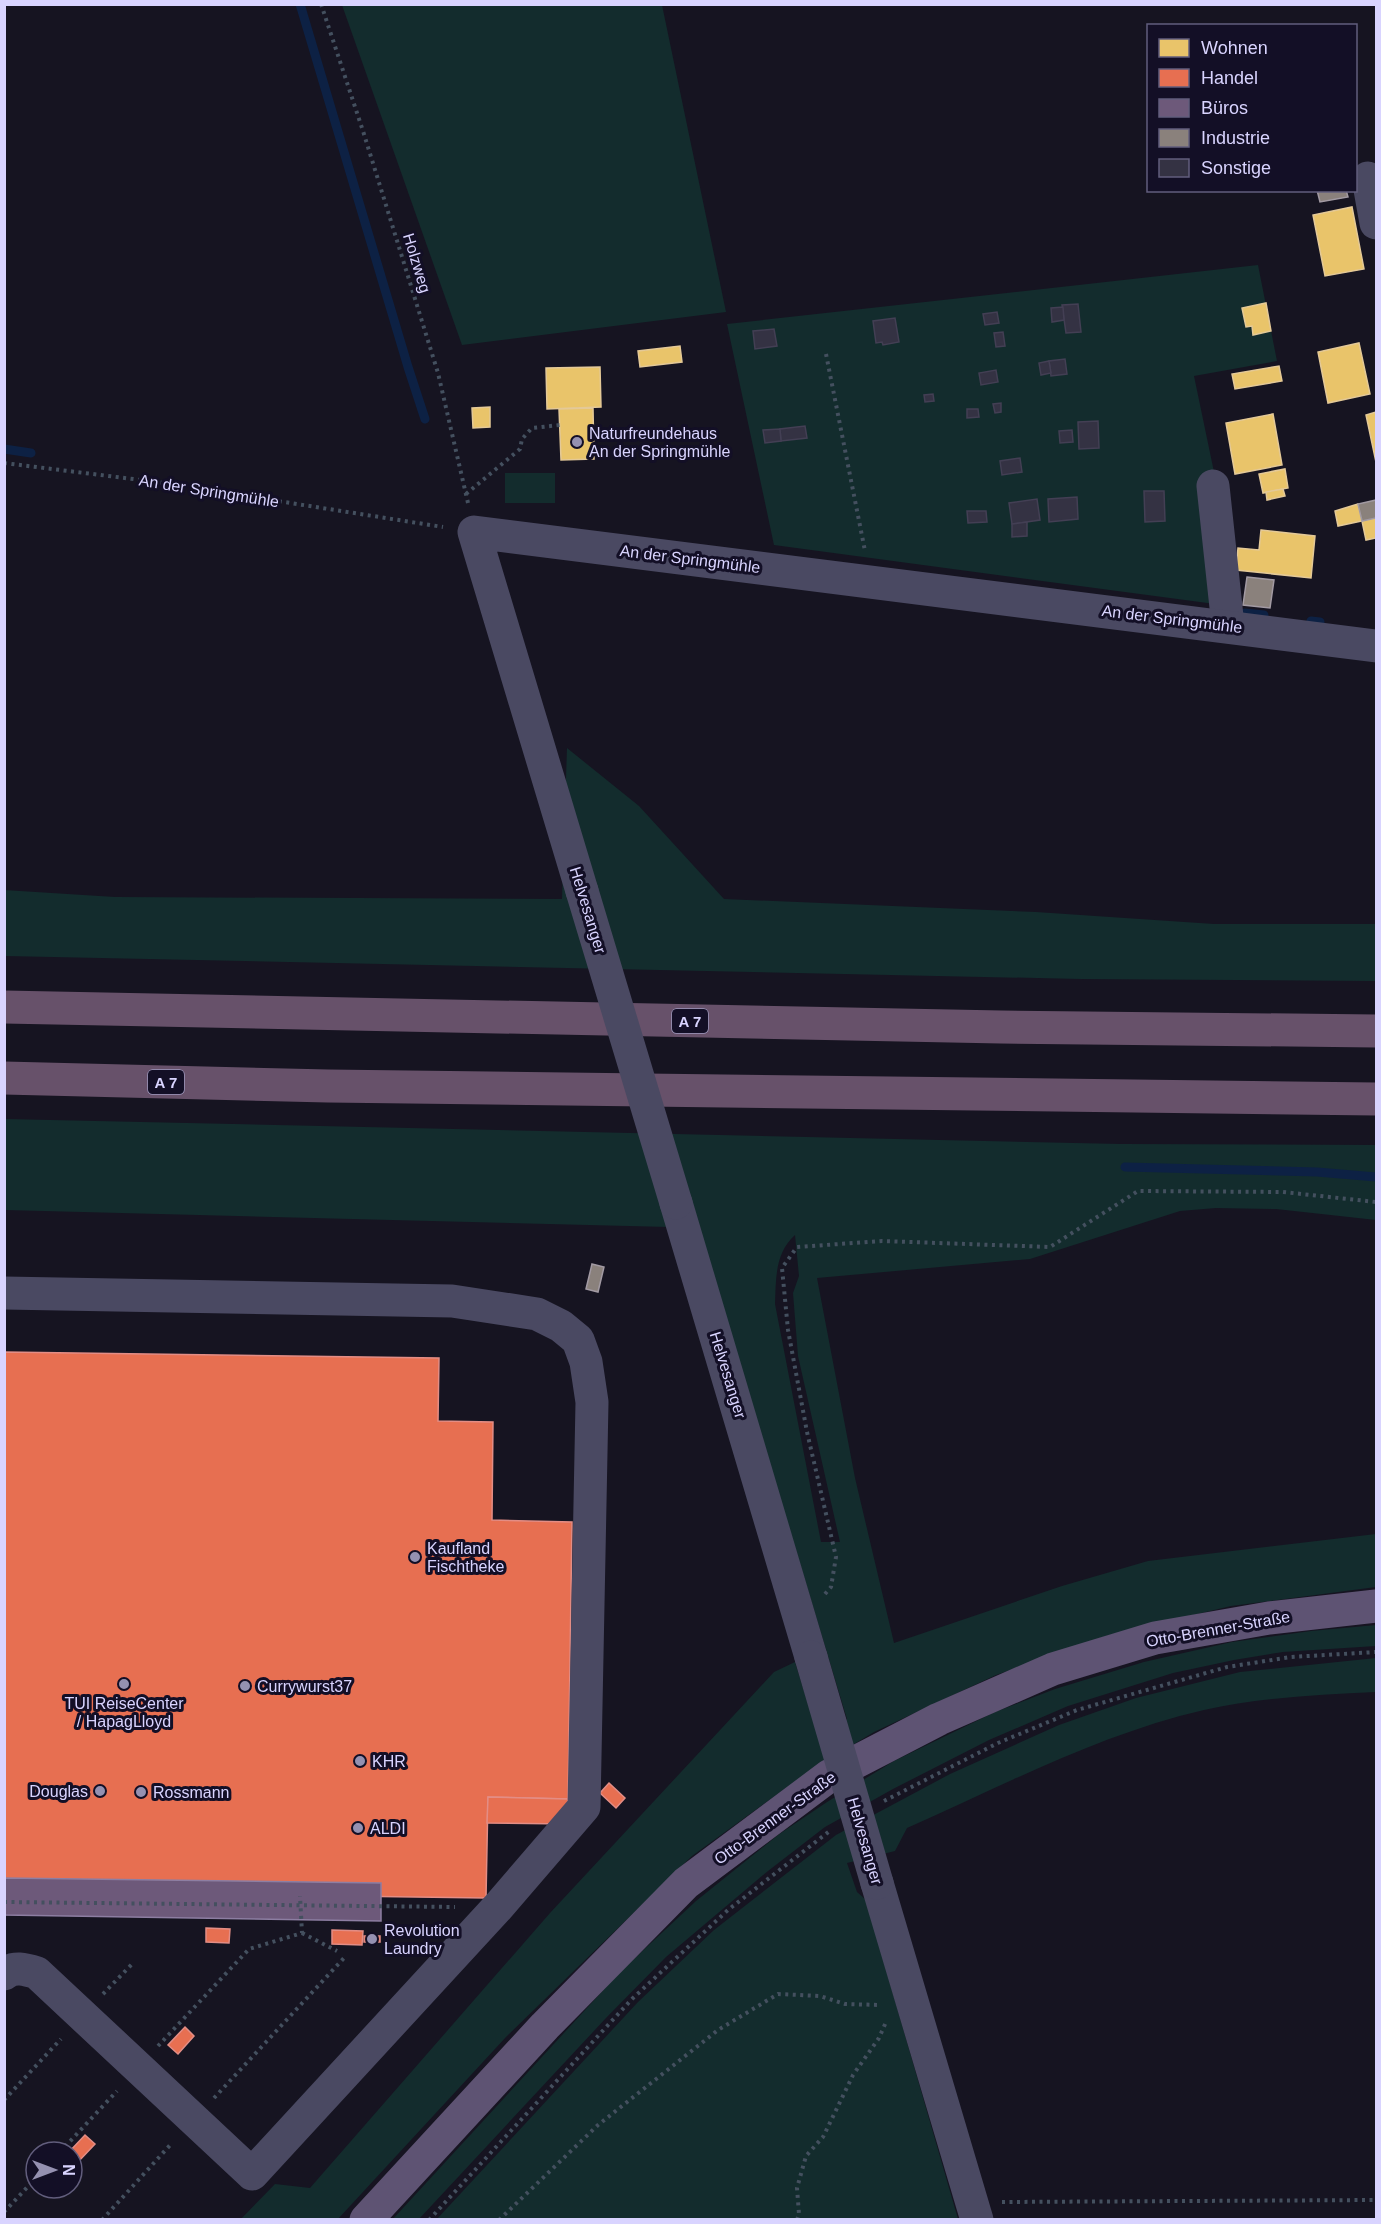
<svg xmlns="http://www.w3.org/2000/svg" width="1381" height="2224" viewBox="0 0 1381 2224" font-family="Helvetica,sans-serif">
	<rect width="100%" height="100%" fill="#161421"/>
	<g fill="#132c2d" fill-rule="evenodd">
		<polygon points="342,5 662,5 726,312 462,345"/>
		<polygon points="1258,265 1277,361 1194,376 1214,472 1215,604 774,545 727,324"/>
		<rect x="505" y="473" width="50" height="30"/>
		<polygon points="567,748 639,806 724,899 1036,912 1214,924 1376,924 1376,981 1081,979 5,956 4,890 115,897 562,899"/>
		<path d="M5,1119L1121,1144L1376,1145V1220L1276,1209L1216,1208L1180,1211L1030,1259L817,1278L855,1478L894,1643L1062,1586L1148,1561L1376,1534V1587L1231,1606L1109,1635L996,1675L874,1732L808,1772L692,1856L506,2037L338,2219H241L275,2184L310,2188L550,1913L774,1672L795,1662L819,1739L847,1719L692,1207L669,1227L5,1210ZM795,1235L799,1276L793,1293L798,1356L840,1542H821L775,1304C776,1278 775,1253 795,1235Z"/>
		<polygon points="1376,1625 1376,1646 1283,1652 1234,1660 1173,1673 1068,1706 989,1740 893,1789 825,1827 768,1871 666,1957 606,2018 419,2219 392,2220 621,1971 696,1901 778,1835 827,1802 894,1761 995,1712 1055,1689 1144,1662 1232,1642 1311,1631"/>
		<path d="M1376,1658V1692C1319,1695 1261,1697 1204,1710C1100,1734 1004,1785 907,1828L895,1851L847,1863L857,1892L866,1900L958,2219L436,2220L638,2002L714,1930L836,1835L950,1774L1059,1725L1136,1698L1240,1672Z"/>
	</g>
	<g fill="#e9c46a" stroke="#e4c997" stroke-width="1.5">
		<polygon points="1352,207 1364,269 1325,276 1313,215"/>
		<polygon points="1266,303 1271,331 1253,335 1252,326 1246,327 1242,308"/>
		<polygon points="1359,343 1370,394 1328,403 1318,352"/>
		<polygon points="680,346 682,362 640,367 638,351"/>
		<polygon points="1279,366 1282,381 1235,389 1232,374"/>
		<polygon points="600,367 601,407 547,409 546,368"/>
		<polygon points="490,407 490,427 473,428 472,408"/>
		<polygon points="593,408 594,459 561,460 559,409"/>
		<polygon points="1376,412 1376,462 1366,415"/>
		<polygon points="1273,414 1282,465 1235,474 1226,423"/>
		<polygon points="1285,469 1288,488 1263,493 1259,474"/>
		<polygon points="1283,489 1285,496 1267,500 1266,492"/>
		<polygon points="1358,504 1362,521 1338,526 1335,511"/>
		<polygon points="1376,518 1376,538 1366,540 1362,521"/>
		<polygon points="1261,530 1315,536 1311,578 1236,570 1238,548 1259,550"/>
	</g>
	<g fill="#e76f51" stroke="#e38d85" stroke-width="1.5">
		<polygon points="4,1352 439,1358 438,1421 493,1422 492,1520 572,1522 568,1799 488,1797 486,1898 4,1891"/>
		<polygon points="609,1783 625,1798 616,1808 600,1793"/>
		<polygon points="488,1797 568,1799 567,1824 487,1823"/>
		<polygon points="206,1928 230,1929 229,1943 206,1942"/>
		<polygon points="332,1930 363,1931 362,1945 332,1944"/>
		<rect x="364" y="1936" width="16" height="6"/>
		<polygon points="185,2027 194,2036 178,2054 168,2045"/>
		<polygon points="85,2135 95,2144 78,2162 72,2156 72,2152 69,2152"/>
	</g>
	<polygon fill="#6d597a" stroke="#8d7ea2" stroke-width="1.5" points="4,1878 381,1883 381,1921 4,1915"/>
	<g fill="#8a817c" stroke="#a29aa3" stroke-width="1.5">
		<polygon points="1317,190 1346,190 1348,197 1320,202"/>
		<polygon points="1376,500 1376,518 1362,521 1358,504"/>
		<polygon points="1247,577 1274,580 1270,608 1243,605"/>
		<polygon points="592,1264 604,1267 598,1292 586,1289"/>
	</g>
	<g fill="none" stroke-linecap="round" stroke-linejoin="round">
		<g stroke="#0d2144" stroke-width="9">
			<polyline points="300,4 408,367 425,419"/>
			<polyline points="4,449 31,453"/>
			<polyline points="1245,613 1264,615"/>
			<polyline points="1311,621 1320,622"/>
			<polyline points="1125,1167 1317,1172 1376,1177"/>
		</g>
	</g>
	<g fill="#343243" stroke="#433f54" stroke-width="1.5">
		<polygon points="1078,304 1081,332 1066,333 1062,305"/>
		<polygon points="1063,307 1064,320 1052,322 1051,308"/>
		<polygon points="997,312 999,323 985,325 983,314"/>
		<polygon points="895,318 899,342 883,345 882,342 876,343 873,321"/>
		<polygon points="774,329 777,346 755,349 753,331"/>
		<polygon points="1003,332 1005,346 996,347 994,333"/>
		<polygon points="1065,359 1067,374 1051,376 1049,361"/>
		<polygon points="1049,361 1051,373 1041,375 1039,363"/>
		<polygon points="996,370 998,382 981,385 979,373"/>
		<polygon points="933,394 934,401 925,402 924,395"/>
		<polygon points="1001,403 1001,412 995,413 993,404"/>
		<polygon points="967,409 978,409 979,417 967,418"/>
		<polygon points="1098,421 1099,448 1079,449 1078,422"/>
		<polygon points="805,426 807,438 781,441 780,429"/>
		<polygon points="780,429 781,441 765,443 763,430"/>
		<polygon points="1072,430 1073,442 1060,443 1059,431"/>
		<polygon points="1020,458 1022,472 1002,475 1000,461"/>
		<polygon points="1144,491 1164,491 1165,521 1145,522"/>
		<polygon points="1077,497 1078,519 1049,522 1048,499"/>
		<polygon points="1037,499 1040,520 1012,524 1009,503"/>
		<polygon points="967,511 986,511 987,522 968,523"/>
		<polygon points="1027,522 1027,536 1012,537 1012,524"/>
	</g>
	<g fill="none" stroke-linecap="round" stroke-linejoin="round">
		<g stroke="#44505f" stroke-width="4" stroke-dasharray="3 4.5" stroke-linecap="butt">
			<polyline points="321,4 363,131 438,373 468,503"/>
			<polyline points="826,354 865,551"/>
			<polyline points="4,463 157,482 443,527"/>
			<polyline points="466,494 520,449 522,439 532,428 560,425"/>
			<polyline points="825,1594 831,1587 836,1557 807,1432 788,1330 782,1268 797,1247 882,1241 1050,1247 1138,1191 1283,1192 1376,1202"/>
			<polyline points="884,1801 998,1743 1077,1710 1227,1667 1291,1657 1376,1652"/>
			<polyline points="4,1902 455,1907"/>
			<polyline points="302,1933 337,1951"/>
			<polyline points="103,1994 134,1962"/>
			<polyline points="158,2046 249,1949 302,1933 300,1896"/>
			<polyline points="214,2098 344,1958"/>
			<polyline points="4,2100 61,2039"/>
			<polyline points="60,2152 117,2091"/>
			<polyline points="1002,2202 1376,2200"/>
			<polyline points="4,2212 36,2178"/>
			<polyline points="102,2220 172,2143"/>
			<polyline points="429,2220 632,1999 728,1910 831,1830"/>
			<polyline points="499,2220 598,2125 718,2030 778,1994 820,1996 845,2004 881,2005"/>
			<polyline points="797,2220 799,2214 797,2188 806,2156 823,2137 853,2075 879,2038 886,2022"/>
		</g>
		<g stroke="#4a4962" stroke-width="33">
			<polyline points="1368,178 1376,223"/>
			<polyline points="1213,486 1228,626"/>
			<polyline points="582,891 474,532 1376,646"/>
			<polyline points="676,1203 811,1657"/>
			<path d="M4,1293L452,1301L537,1314L561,1326L578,1340L586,1362L592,1402L584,1807L498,1907L252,2174L37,1973C25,1969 14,1966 4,1974"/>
			<polyline points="877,1883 977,2220"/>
		</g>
		<polyline stroke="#5e5373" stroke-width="33" points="366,2220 545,2026 686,1883 829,1776 939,1719 1053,1669 1155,1638 1269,1618 1376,1606"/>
		<g stroke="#67516a" stroke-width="33">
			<polyline points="4,1007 1001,1027 1376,1031"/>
			<polyline points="4,1078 328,1086 1376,1099"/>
		</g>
		<g stroke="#4a4962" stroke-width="33">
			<polyline points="582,891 676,1203"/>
			<polyline points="811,1657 877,1883"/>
		</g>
	</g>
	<g fill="#9591b1" stroke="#130f26" stroke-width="2">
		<circle cx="577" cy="442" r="6"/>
		<circle cx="415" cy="1557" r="6"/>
		<circle cx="124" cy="1684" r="6"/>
		<circle cx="245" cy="1686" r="6"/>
		<circle cx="360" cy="1761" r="6"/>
		<circle cx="100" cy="1791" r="6"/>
		<circle cx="141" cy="1792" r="6"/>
		<circle cx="358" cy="1828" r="6"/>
		<circle cx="372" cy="1939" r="6"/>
	</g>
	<g text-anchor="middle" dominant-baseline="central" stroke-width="6" stroke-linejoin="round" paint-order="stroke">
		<g fill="#130f26" stroke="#9e99be" stroke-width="1.5">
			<rect x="672" y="1009" width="36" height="24" rx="4.5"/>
			<rect x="148" y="1070" width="36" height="24" rx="4.5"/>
		</g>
		<g font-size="15" font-weight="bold" fill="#d9d4ff">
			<text x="690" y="1021">A 7</text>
			<text x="166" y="1082">A 7</text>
		</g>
		<g font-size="16" fill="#d9d4ff" stroke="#130f26">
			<text transform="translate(417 263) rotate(73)">Holzweg</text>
			<text transform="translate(209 491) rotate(9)">An der Springmühle</text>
			<text transform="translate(690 559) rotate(7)">An der Springmühle</text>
			<text transform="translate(1172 619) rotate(7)">An der Springmühle</text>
			<text transform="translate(588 910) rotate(73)">Helvesanger</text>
			<text transform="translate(728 1375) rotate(73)">Helvesanger</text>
			<text transform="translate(1218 1629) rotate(-10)">Otto-Brenner-Straße</text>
			<text transform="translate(775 1818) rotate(-36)">Otto-Brenner-Straße</text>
			<text transform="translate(865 1841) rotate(74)">Helvesanger</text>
		</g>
		<g font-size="16" fill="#d9d4ff" stroke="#130f26" text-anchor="start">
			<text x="589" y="433">Naturfreundehaus<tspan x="589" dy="18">An der Springmühle</tspan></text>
			<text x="427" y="1548">Kaufland<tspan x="427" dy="18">Fischtheke</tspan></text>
			<text x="257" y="1686">Currywurst37</text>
			<text x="124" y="1703" text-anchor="middle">TUI ReiseCenter<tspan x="124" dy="18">/ HapagLloyd</tspan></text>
			<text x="372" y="1761">KHR</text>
			<text x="88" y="1791" text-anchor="end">Douglas</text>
			<text x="153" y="1792">Rossmann</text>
			<text x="370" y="1828">ALDI</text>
			<text x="384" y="1930">Revolution<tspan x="384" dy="18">Laundry</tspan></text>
		</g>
	</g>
	<rect width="1381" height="2224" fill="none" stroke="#d9d4ff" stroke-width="12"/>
	<rect x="1147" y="24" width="210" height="168" fill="#130f26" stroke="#625e7d" stroke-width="1.5"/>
	<rect x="1159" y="39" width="30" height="18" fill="#e9c46a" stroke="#625e7d" stroke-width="1.5"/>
	<text x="1201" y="54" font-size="18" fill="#d9d4ff">Wohnen</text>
	<rect x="1159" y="69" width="30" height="18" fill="#e76f51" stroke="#625e7d" stroke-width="1.5"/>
	<text x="1201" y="84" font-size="18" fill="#d9d4ff">Handel</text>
	<rect x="1159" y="99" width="30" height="18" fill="#6d597a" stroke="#625e7d" stroke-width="1.5"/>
	<text x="1201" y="114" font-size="18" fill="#d9d4ff">Büros</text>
	<rect x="1159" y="129" width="30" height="18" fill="#8a817c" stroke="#625e7d" stroke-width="1.5"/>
	<text x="1201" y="144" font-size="18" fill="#d9d4ff">Industrie</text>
	<rect x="1159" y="159" width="30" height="18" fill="#343243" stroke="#625e7d" stroke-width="1.5"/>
	<text x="1201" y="174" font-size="18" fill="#d9d4ff">Sonstige</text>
	<g transform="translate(54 2170) rotate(90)"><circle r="28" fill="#130f26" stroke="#625e7d" stroke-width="1.5"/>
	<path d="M0-4.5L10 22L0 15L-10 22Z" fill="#9591b1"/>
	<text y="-9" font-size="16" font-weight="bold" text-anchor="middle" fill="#d9d4ff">N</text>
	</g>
</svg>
